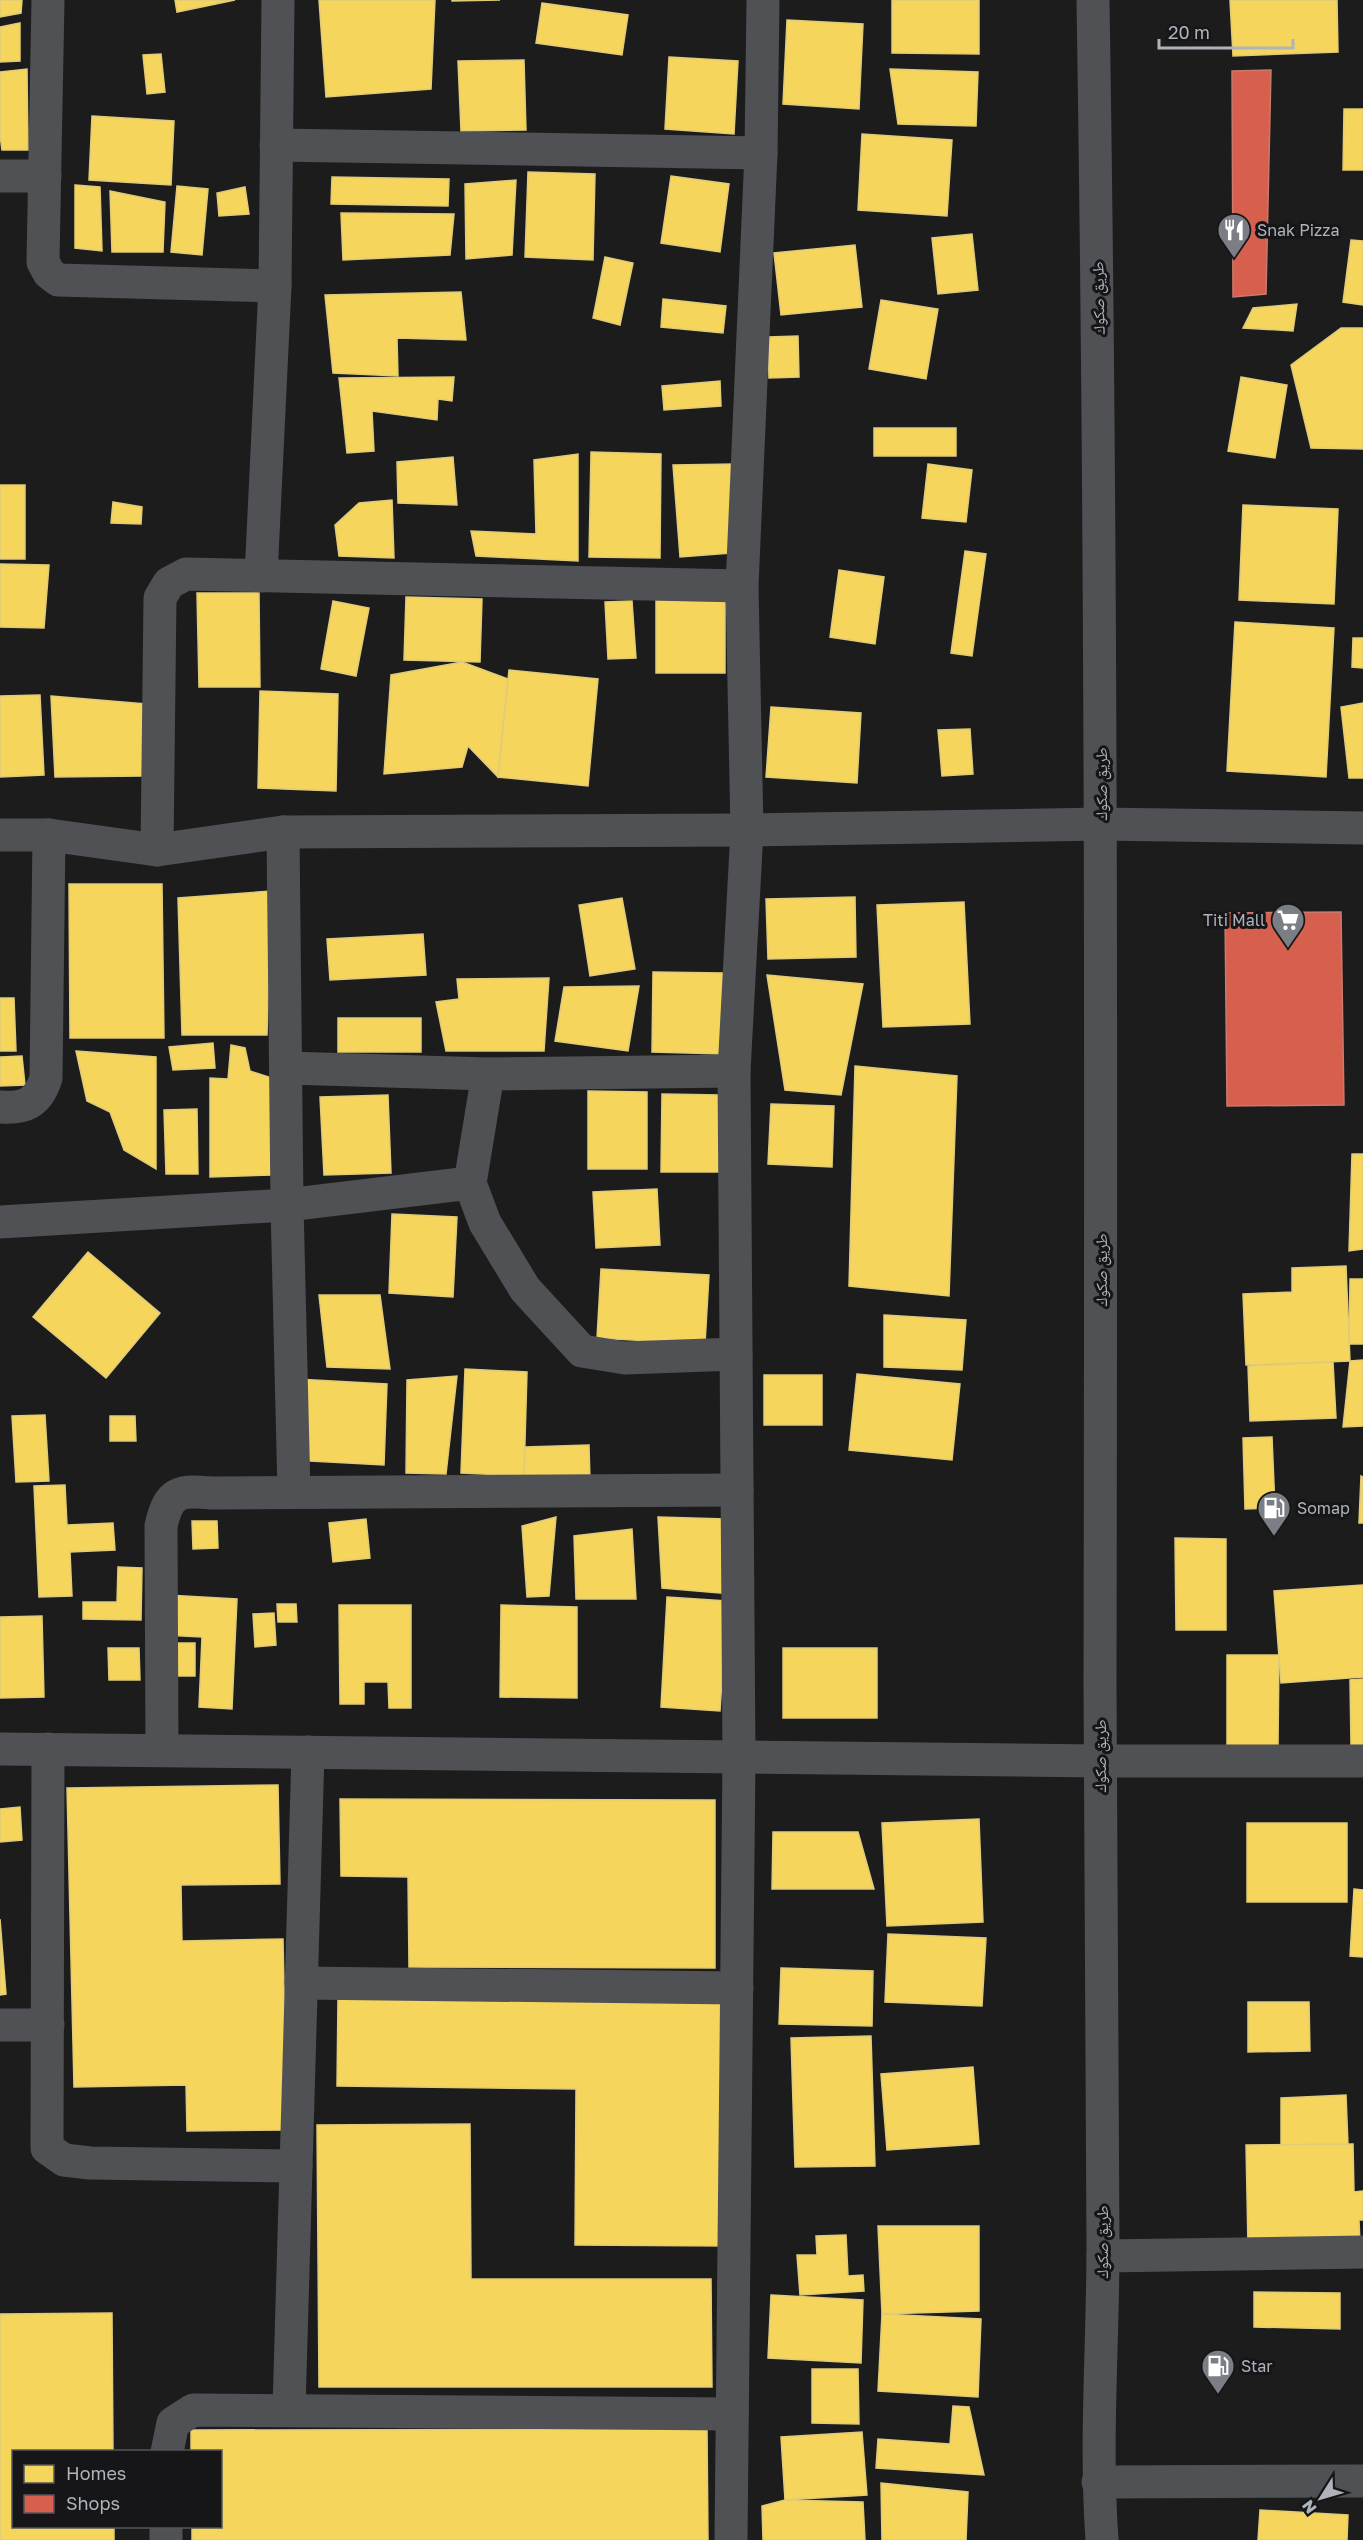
<svg xmlns="http://www.w3.org/2000/svg" width="1363" height="2540" viewBox="0 0 1363 2540" font-family="'Golos Text','Noto Naskh Arabic',sans-serif">
	<rect width="100%" height="100%" fill="#1c1c1c"/>
	<g fill="#f6d55c" stroke="#e0cb79" stroke-width="1.5">
		<polygon points="0,0 22,0 21,13 0,17"/>
		<polygon points="175,0 235,0 177,12"/>
		<polygon points="319,0 435,0 431,89 326,97"/>
		<polygon points="452,0 500,0 452,1"/>
		<polygon points="892,0 979,0 979,54 892,53"/>
		<polygon points="1230,0 1337,0 1338,52 1233,56"/>
		<polygon points="542,3 628,15 622,55 536,43"/>
		<polygon points="787,20 863,24 859,109 783,104"/>
		<polygon points="20,23 20,61 0,62 0,27"/>
		<polygon points="161,54 165,92 147,94 143,55"/>
		<polygon points="669,57 738,61 734,134 665,129"/>
		<polygon points="524,60 526,130 461,131 458,61"/>
		<polygon points="27,69 28,150 2,150 0,135 0,72"/>
		<polygon points="890,69 978,72 976,126 898,124"/>
		<polygon points="1344,109 1363,109 1363,170 1343,170"/>
		<polygon points="92,116 174,121 171,185 89,180"/>
		<polygon points="862,134 952,140 947,216 858,210"/>
		<polygon points="528,172 595,174 593,260 525,257"/>
		<polygon points="671,176 729,184 720,252 661,243"/>
		<polygon points="332,177 449,179 448,206 331,204"/>
		<polygon points="516,180 512,255 466,259 465,184"/>
		<polygon points="75,185 100,187 102,251 75,248"/>
		<polygon points="177,186 208,189 202,255 171,252"/>
		<polygon points="245,187 249,214 219,216 217,193"/>
		<polygon points="110,191 165,202 163,252 112,252"/>
		<polygon points="341,213 454,214 450,255 343,260"/>
		<polygon points="972,234 978,290 938,294 932,238"/>
		<polygon points="1351,240 1363,241 1363,305 1343,302"/>
		<polygon points="855,245 862,307 781,315 774,253"/>
		<polygon points="605,257 633,263 620,325 593,318"/>
		<polygon points="461,292 466,340 397,338 398,376 333,373 325,295"/>
		<polygon points="663,299 726,306 723,333 661,327"/>
		<polygon points="881,300 938,309 926,379 869,369"/>
		<polygon points="1297,304 1293,331 1243,328 1253,308"/>
		<polygon points="1341,328 1363,328 1363,449 1311,448 1291,365"/>
		<polygon points="798,336 799,377 769,378 768,337"/>
		<polygon points="454,377 452,401 438,399 437,420 372,411 374,451 347,453 339,378"/>
		<polygon points="1241,377 1287,385 1275,458 1228,451"/>
		<polygon points="720,381 721,406 664,410 662,386"/>
		<rect x="874" y="428" width="82" height="28"/>
		<polygon points="591,452 661,454 660,558 589,557"/>
		<polygon points="578,454 578,561 476,556 471,531 536,534 534,460"/>
		<polygon points="453,457 457,505 398,503 397,462"/>
		<polygon points="734,464 731,553 680,557 673,465"/>
		<polygon points="928,464 972,470 966,522 922,518"/>
		<rect x="0" y="485" width="25" height="74"/>
		<polygon points="392,500 394,558 339,556 335,525 359,503"/>
		<polygon points="113,502 142,507 141,524 111,523"/>
		<polygon points="1243,505 1338,509 1334,604 1239,600"/>
		<polygon points="965,551 986,554 972,656 951,653"/>
		<polygon points="0,564 49,565 44,628 0,627"/>
		<polygon points="839,570 884,577 875,644 830,637"/>
		<polygon points="656,590 725,591 725,673 656,673"/>
		<polygon points="197,593 259,593 260,687 199,687"/>
		<polygon points="406,597 482,599 480,662 404,660"/>
		<polygon points="333,601 369,608 356,676 321,669"/>
		<polygon points="632,601 636,658 608,659 605,602"/>
		<polygon points="1235,622 1334,628 1326,777 1227,771"/>
		<polygon points="1353,638 1363,638 1363,668 1352,667"/>
		<polygon points="462,662 508,679 498,777 468,746 462,767 384,774 391,675"/>
		<polygon points="509,670 598,679 588,786 498,777"/>
		<polygon points="260,691 338,694 336,791 258,788"/>
		<polygon points="40,695 44,775 0,777 0,696"/>
		<polygon points="51,696 146,704 142,776 55,777"/>
		<polygon points="1363,703 1363,778 1349,778 1341,707"/>
		<polygon points="771,707 861,713 857,783 766,777"/>
		<polygon points="970,729 973,774 942,776 938,730"/>
		<polygon points="69,884 162,884 164,1038 70,1038"/>
		<polygon points="271,891 267,1035 182,1035 178,898"/>
		<polygon points="855,897 856,957 768,959 766,899"/>
		<polygon points="622,898 635,969 590,976 579,905"/>
		<polygon points="964,902 970,1024 883,1027 877,905"/>
		<polygon points="423,934 426,975 330,980 327,939"/>
		<polygon points="653,972 723,973 722,1054 652,1052"/>
		<polygon points="767,975 863,984 841,1095 785,1090"/>
		<polygon points="549,978 544,1051 446,1051 436,1002 459,999 457,979"/>
		<polygon points="639,986 628,1051 555,1041 564,987"/>
		<polygon points="0,998 14,998 16,1051 0,1051"/>
		<rect x="338" y="1018" width="83" height="34"/>
		<polygon points="213,1043 215,1068 173,1070 169,1047"/>
		<polygon points="231,1045 245,1048 250,1071 275,1079 272,1175 210,1177 210,1078 228,1079"/>
		<polygon points="76,1051 156,1057 156,1169 124,1150 110,1112 87,1101"/>
		<polygon points="22,1056 25,1085 0,1086 0,1057"/>
		<polygon points="855,1066 957,1076 949,1296 849,1286"/>
		<polygon points="588,1091 647,1092 647,1169 588,1169"/>
		<polygon points="662,1094 721,1095 721,1172 661,1172"/>
		<polygon points="388,1095 391,1173 324,1175 320,1097"/>
		<polygon points="771,1104 834,1106 832,1167 768,1164"/>
		<polygon points="197,1109 198,1174 166,1174 164,1110"/>
		<polygon points="1352,1154 1363,1154 1363,1249 1349,1251"/>
		<polygon points="657,1189 660,1245 596,1248 593,1192"/>
		<polygon points="392,1214 457,1217 453,1297 389,1293"/>
		<polygon points="88,1252 160,1313 106,1378 33,1317"/>
		<polygon points="1346,1266 1350,1361 1246,1365 1243,1294 1292,1292 1292,1268"/>
		<polygon points="601,1269 709,1275 705,1344 597,1338"/>
		<polygon points="1350,1279 1363,1279 1363,1344 1349,1344"/>
		<polygon points="319,1295 380,1295 390,1369 327,1367"/>
		<polygon points="884,1315 966,1320 962,1370 884,1367"/>
		<polygon points="1363,1360 1363,1426 1343,1427 1350,1361"/>
		<polygon points="1333,1362 1336,1418 1250,1421 1248,1366"/>
		<polygon points="465,1369 527,1372 524,1476 461,1473"/>
		<polygon points="857,1374 960,1384 952,1460 849,1450"/>
		<rect x="764" y="1375" width="58" height="50"/>
		<polygon points="457,1376 446,1474 406,1473 407,1380"/>
		<polygon points="296,1379 387,1384 384,1465 292,1460"/>
		<polygon points="45,1415 49,1481 16,1482 12,1416"/>
		<polygon points="110,1416 135,1416 136,1441 110,1441"/>
		<polygon points="1272,1437 1275,1508 1245,1509 1243,1438"/>
		<polygon points="589,1445 590,1480 524,1476 525,1447"/>
		<polygon points="1361,1476 1363,1477 1363,1523 1359,1523"/>
		<polygon points="65,1485 67,1525 113,1523 115,1550 70,1552 72,1596 39,1597 34,1486"/>
		<polygon points="556,1517 549,1596 527,1597 522,1526"/>
		<polygon points="658,1517 726,1519 731,1594 662,1588"/>
		<polygon points="366,1519 370,1558 333,1562 329,1523"/>
		<polygon points="192,1521 217,1521 218,1548 193,1549"/>
		<polygon points="632,1529 636,1599 576,1599 574,1536"/>
		<polygon points="1175,1538 1226,1539 1226,1630 1176,1630"/>
		<polygon points="118,1567 142,1568 141,1620 83,1619 83,1602 117,1602"/>
		<polygon points="1363,1585 1363,1677 1281,1683 1274,1591"/>
		<polygon points="167,1595 237,1599 232,1709 199,1707 202,1637 164,1635"/>
		<polygon points="667,1597 727,1601 720,1711 661,1707"/>
		<polygon points="277,1604 296,1604 297,1622 278,1622"/>
		<polygon points="339,1605 411,1605 411,1708 389,1708 388,1682 364,1682 364,1704 340,1704"/>
		<polygon points="501,1605 577,1607 577,1698 500,1697"/>
		<polygon points="274,1613 276,1645 255,1647 253,1614"/>
		<polygon points="42,1616 44,1697 0,1698 0,1617"/>
		<rect x="169" y="1643" width="26" height="33"/>
		<polygon points="108,1648 139,1648 140,1680 109,1680"/>
		<rect x="783" y="1648" width="94" height="70"/>
		<polygon points="1227,1655 1279,1655 1278,1747 1227,1747"/>
		<polygon points="1363,1679 1363,1745 1351,1745 1350,1680"/>
		<polygon points="278,1785 280,1884 181,1885 182,1941 283,1939 287,2130 187,2131 186,2085 74,2087 67,1788"/>
		<polygon points="340,1799 715,1800 715,1968 409,1967 408,1877 341,1876"/>
		<polygon points="20,1807 22,1840 0,1842 0,1809"/>
		<polygon points="979,1819 983,1922 887,1926 882,1823"/>
		<rect x="1247" y="1823" width="100" height="79"/>
		<polygon points="773,1832 858,1832 874,1889 772,1889"/>
		<polygon points="1354,1889 1363,1890 1363,1957 1350,1956"/>
		<polygon points="0,1919 6,1994 0,1995"/>
		<polygon points="888,1934 986,1938 982,2006 885,2002"/>
		<polygon points="781,1968 873,1971 872,2026 779,2024"/>
		<polygon points="338,1998 729,2003 727,2246 575,2245 576,2089 337,2086"/>
		<polygon points="1248,2002 1309,2002 1310,2051 1248,2052"/>
		<polygon points="871,2036 875,2166 795,2167 791,2038"/>
		<polygon points="973,2067 979,2144 887,2150 881,2074"/>
		<polygon points="1346,2095 1348,2145 1281,2145 1281,2098"/>
		<polygon points="470,2124 471,2279 711,2279 712,2387 319,2387 317,2125"/>
		<polygon points="1353,2144 1354,2192 1363,2191 1363,2220 1359,2220 1360,2244 1248,2245 1246,2145"/>
		<polygon points="878,2226 979,2226 979,2311 882,2314"/>
		<polygon points="846,2235 848,2276 863,2275 864,2291 800,2295 797,2255 817,2255 816,2236"/>
		<polygon points="1254,2292 1340,2293 1340,2329 1254,2327"/>
		<polygon points="771,2295 863,2300 861,2363 768,2358"/>
		<polygon points="112,2313 113,2452 14,2452 14,2526 114,2526 114,2540 0,2540 0,2314"/>
		<polygon points="882,2314 981,2319 978,2397 878,2391"/>
		<polygon points="812,2369 858,2369 859,2424 812,2423"/>
		<polygon points="953,2406 969,2407 984,2475 876,2468 878,2439 950,2444"/>
		<polygon points="707,2429 708,2540 192,2540 192,2526 220,2526 220,2452 191,2452 191,2430"/>
		<polygon points="862,2432 867,2495 785,2500 781,2437"/>
		<polygon points="881,2483 968,2492 966,2540 882,2540"/>
		<polygon points="785,2500 863,2502 865,2540 763,2540 762,2506"/>
		<polygon points="1260,2510 1348,2515 1347,2540 1258,2540"/>
	</g>
	<g fill="#d6604d" stroke="#ca796e" stroke-width="1.5">
		<polygon points="1271,70 1266,294 1233,297 1232,71"/>
		<polygon points="1341,912 1344,1105 1227,1106 1225,913"/>
	</g>
	<g fill="none" stroke-linecap="round" stroke-linejoin="round">
		<g stroke="#505155" stroke-width="33">
			<polyline points="48,0 43,262 49,273 58,280 275,286"/>
			<polyline points="276,145 761,153"/>
			<polyline points="0,176 45,176"/>
			<polyline points="261,576 275,286 278,0"/>
			<polyline points="283,832 287,1205 294,1492"/>
			<polyline points="0,835 49,835 157,850 283,832 747,830 1101,824 1363,828"/>
			<polyline points="157,850 160,598 169,583 186,574 742,586"/>
			<polyline points="287,1068 488,1074 734,1071"/>
			<polyline points="488,1074 470,1183 485,1223 525,1289 582,1351 625,1358 736,1354"/>
			<path d="M0,1107C25,1109 38,1103 46,1078L49,835"/>
			<polyline points="0,1222 287,1205 470,1183"/>
			<polyline points="0,1749 1100,1761 1363,1761"/>
			<polyline points="48,1749 47,2148 64,2160 90,2163 296,2166"/>
			<path d="M162,1750L161,1526C169,1491 179,1490 212,1493L737,1490"/>
			<polyline points="301,1983 737,1988"/>
			<polyline points="0,2025 48,2025"/>
			<polyline points="1103,2256 1363,2252"/>
			<polyline points="289,2409 308,1752"/>
			<polyline points="167,2452 173,2423 193,2410 732,2414"/>
			<polyline points="1098,2482 1363,2481"/>
			<polyline points="166,2540 166,2526"/>
			<polyline points="731,2540 739,1757 734,1071 747,830 742,586 761,153 763,0"/>
		</g>
		<path stroke="#505155" stroke-width="33" d="M1093,0C1102,562 1101,1123 1100,1685C1100,1872 1102,2059 1103,2247C1103,2345 1095,2442 1102,2540"/>
	</g>
	<defs>
		<g id="restaurant-pin" transform="scale(1.725)"><path d="M0 17L-7.5 6A9.5 9.5 0 1 1 7.5 6Z" fill="#7b7e84" stroke="#161618"/><path d="M-5-6h1v4h1v-4h1v4h1v-4h1v5L-1.5 .5V6h-2V.5L-5-1ZM5-6V6H3V1.5H1.5Q1.5-4 5-6Z" fill="#fff"/></g>
		<g id="supermarket-pin" transform="scale(1.725)"><path d="M0 17L-7.5 6A9.5 9.5 0 1 1 7.5 6Z" fill="#7b7e84" stroke="#161618"/><path d="M-6-5.5h2.5l.6 2H6L4.5 2H-2.5L-4.4-4H-6ZM-1.5 3.2a1.3 1.3 0 1 0 .1 0ZM3 3.2a1.3 1.3 0 1 0 .1 0Z" fill="#fff"/></g>
		<g id="fuel-pin" transform="scale(1.725)"><path d="M0 17L-7.5 6A9.5 9.5 0 1 1 7.5 6Z" fill="#7b7e84" stroke="#161618"/><path d="M-5.5-6h7V0h2V4h1.3V-2.5L3-4.5l.8-.8L6-3V5H2.5V1h-1V6h-7ZM-4.2-4.7v3.2H.2V-4.7Z" fill="#fff"/></g>
	</defs>
	<g fill-rule="evenodd">
		<use href="#restaurant-pin" x="1234" y="230"/>
		<use href="#supermarket-pin" x="1288" y="920"/>
		<use href="#fuel-pin" x="1274" y="1508"/>
		<use href="#fuel-pin" x="1218" y="2366"/>
	</g>
	<g text-anchor="middle" dominant-baseline="central" stroke-width="6" stroke-linejoin="round" paint-order="stroke">
		<g font-size="16" fill="#aeb3bc" stroke="#161618" text-anchor="start">
			<text x="1257" y="230">Snak Pizza</text>
			<text x="1265" y="920" text-anchor="end">Titi Mall</text>
			<text x="1297" y="1508">Somap</text>
			<text x="1241" y="2366">Star</text>
		</g>
		<g font-size="16" fill="#aeb3bc" stroke="#161618">
			<text transform="translate(1098 298) rotate(-91)">طريق صكوك</text>
			<text transform="translate(1101 784) rotate(-90)">طريق صكوك</text>
			<text transform="translate(1101 1270) rotate(-90)">طريق صكوك</text>
			<text transform="translate(1100 1756) rotate(-90)">طريق صكوك</text>
			<text transform="translate(1102 2242) rotate(-90)">طريق صكوك</text>
		</g>
	</g>
	<rect x="12" y="2450" width="210" height="78" fill="#161618" stroke="#53555a" stroke-width="1.5"/>
	<rect x="24" y="2465" width="30" height="18" fill="#f6d55c" stroke="#53555a" stroke-width="1.5"/>
	<text x="66" y="2480" font-size="18" fill="#aeb3bc">Homes</text>
	<rect x="24" y="2495" width="30" height="18" fill="#d6604d" stroke="#53555a" stroke-width="1.5"/>
	<text x="66" y="2510" font-size="18" fill="#aeb3bc">Shops</text>
	<g transform="translate(1321 2498) rotate(233)" stroke="#161618" stroke-width="4.5" paint-order="stroke">
	<path d="M0-4.5L10 22L0 15L-10 22Z" fill="#aeb3bc"/>
	<text y="-9" font-size="16" font-weight="bold" text-anchor="middle" fill="#aeb3bc">N</text>
	</g>
	<path d="M1159 39v9h134v-9" fill="none" stroke="#aeb3bc" stroke-width="3"/>
	<text x="1168" y="39" font-size="18" fill="#aeb3bc" stroke="#161618" stroke-width="4.5" paint-order="stroke">20 m</text>
</svg>
